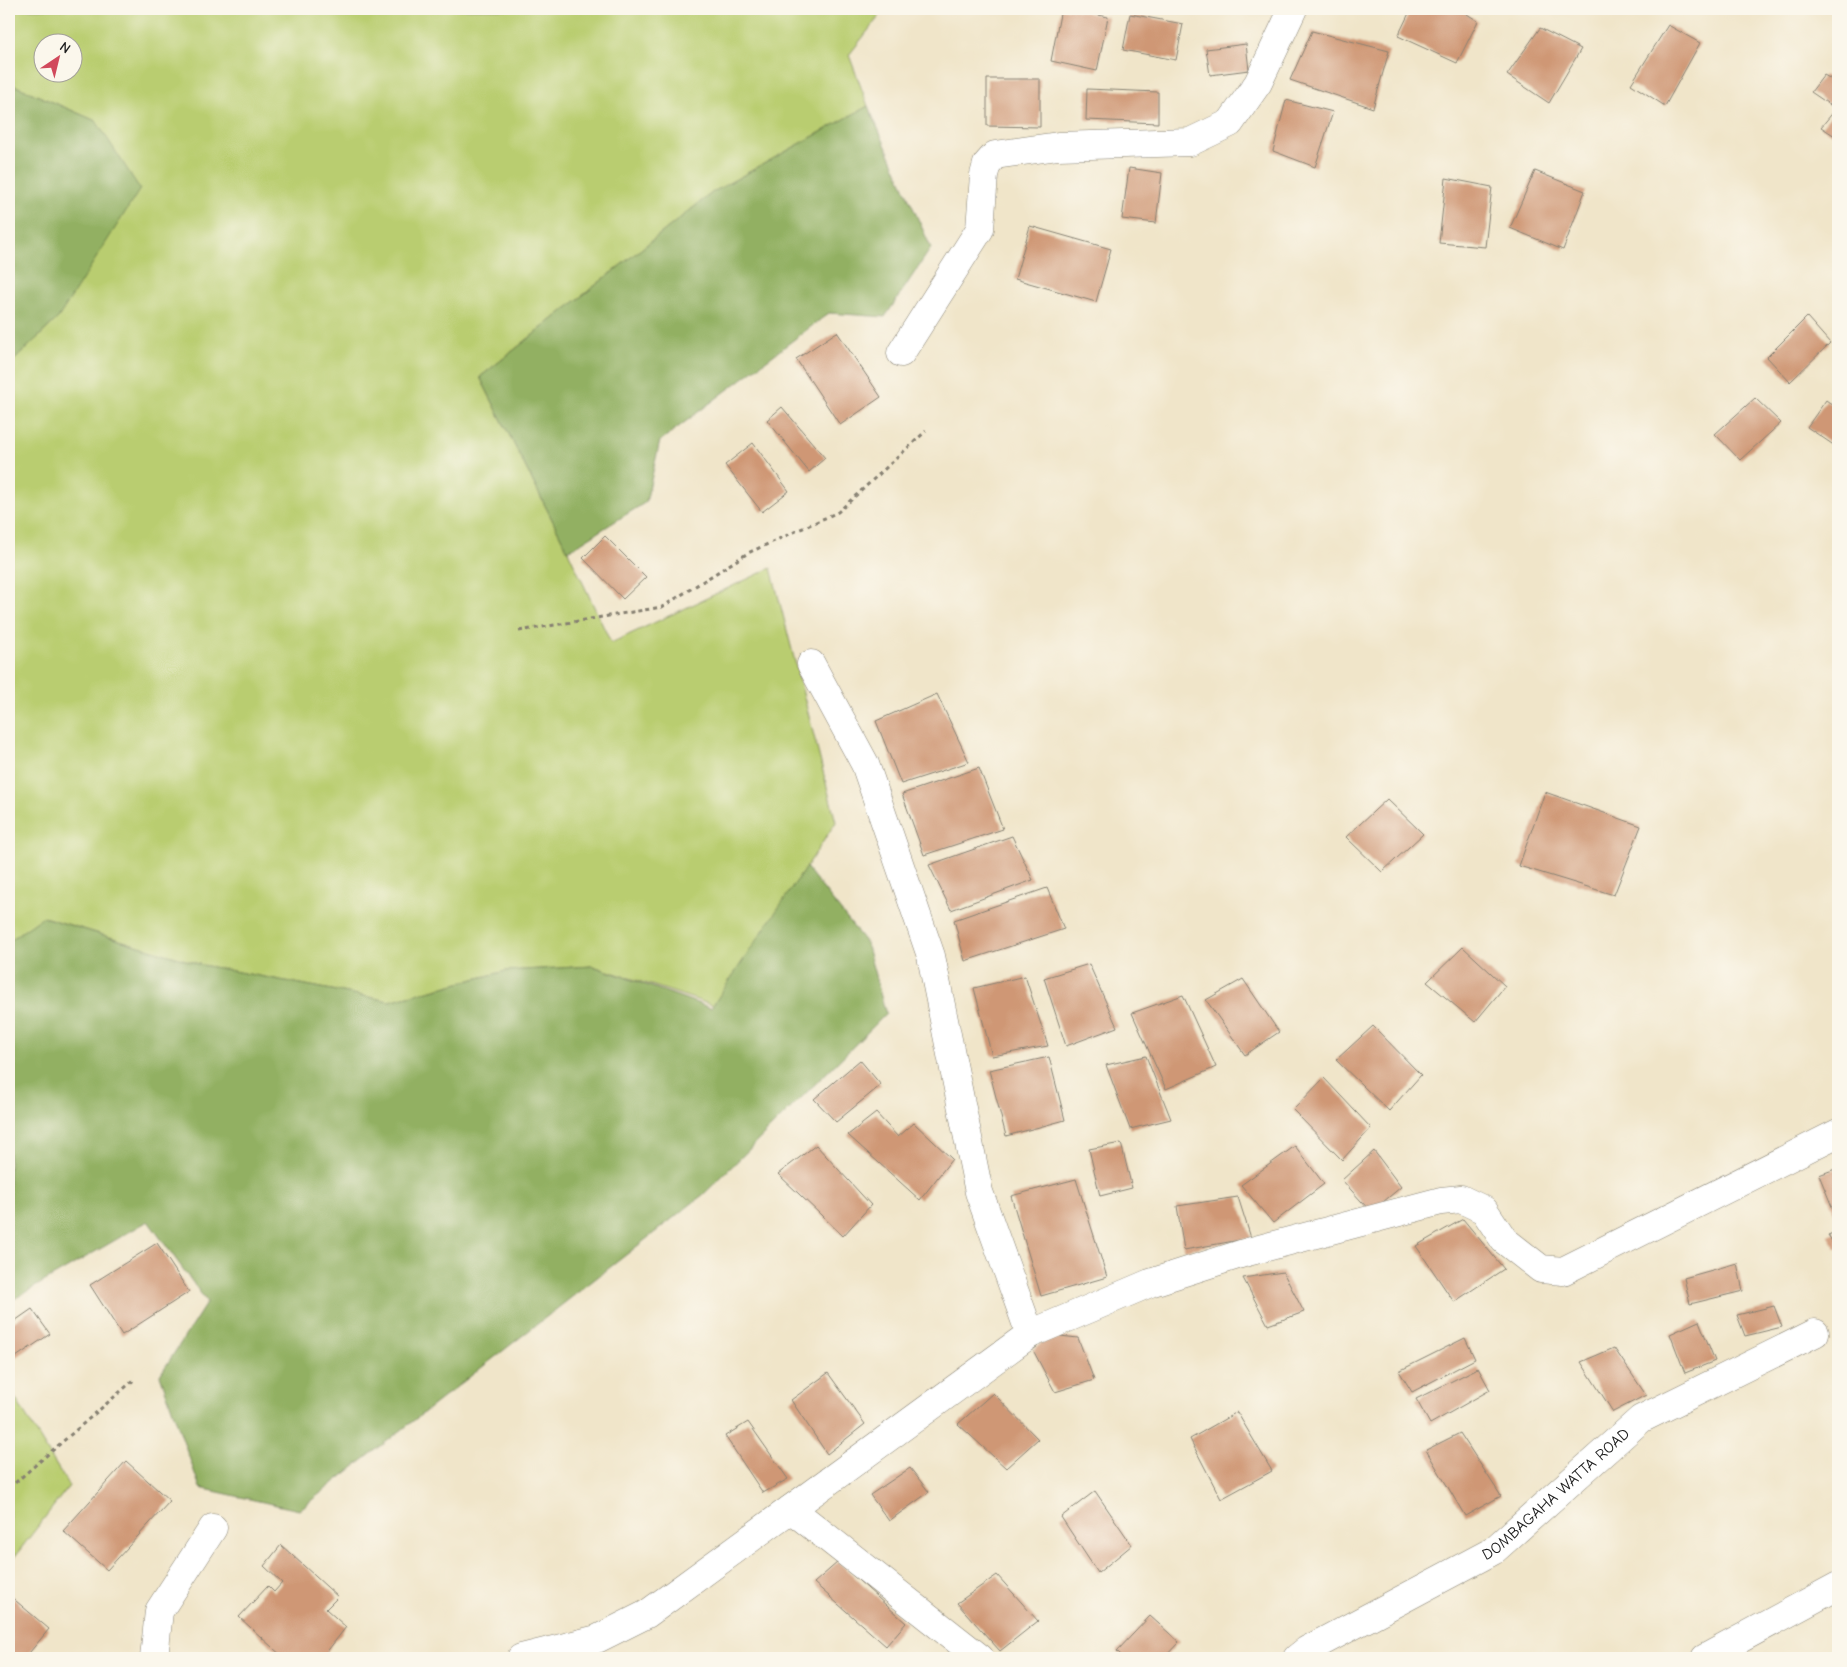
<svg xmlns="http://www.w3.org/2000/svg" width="1847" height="1667" viewBox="0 0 1847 1667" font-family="'Comic Neue',sans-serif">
	<rect width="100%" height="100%" fill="#fbf7ec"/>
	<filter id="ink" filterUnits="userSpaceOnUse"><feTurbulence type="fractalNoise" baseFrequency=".02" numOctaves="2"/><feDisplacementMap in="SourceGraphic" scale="10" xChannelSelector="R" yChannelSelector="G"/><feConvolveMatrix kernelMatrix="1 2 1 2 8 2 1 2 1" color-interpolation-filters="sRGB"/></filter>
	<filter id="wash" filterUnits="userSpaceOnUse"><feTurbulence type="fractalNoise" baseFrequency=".0096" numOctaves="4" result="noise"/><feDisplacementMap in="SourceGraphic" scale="20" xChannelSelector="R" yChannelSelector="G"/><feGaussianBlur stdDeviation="1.12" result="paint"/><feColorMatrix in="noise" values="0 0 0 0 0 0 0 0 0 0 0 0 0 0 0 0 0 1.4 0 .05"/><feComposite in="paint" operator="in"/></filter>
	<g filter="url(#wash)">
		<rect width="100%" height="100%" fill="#f0e5c9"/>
		<g fill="#b9cd70" stroke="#6a7446" fill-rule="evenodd">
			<path d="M9,9H885L849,55L868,106L713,192L480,377L568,551L611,643L771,568L836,822L715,1006L593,966L506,971L389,1001L202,965L44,917L9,941V365L58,318L96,121L9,83ZM42,42H72V72H42Z"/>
			<polygon points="9,1388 69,1486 9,1564"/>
		</g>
		<g fill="#92b062" stroke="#57663f">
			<polygon points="9,83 96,121 140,189 58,318 9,365"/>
			<polygon points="868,106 931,248 885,317 829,313 660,441 646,502 568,551 480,377 713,192"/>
			<polygon points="806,867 866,943 886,1014 704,1194 299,1510 200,1488 160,1375 207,1302 148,1221 9,1302 9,941 43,917 202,965 389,1001 506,971 593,966 711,1008"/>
		</g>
		<g id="blocks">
			<g fill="#cf9775">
				<polygon points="1061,9 1070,9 1108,17 1097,71 1051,61"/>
				<polygon points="1411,9 1459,9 1478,21 1457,63 1398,36"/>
				<polygon points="1130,14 1183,24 1176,60 1123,50"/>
				<polygon points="1668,25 1700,43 1665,106 1631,84"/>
				<polygon points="1540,28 1581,49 1549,103 1507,75"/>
				<polygon points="1312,31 1389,51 1373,108 1290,80"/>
				<polygon points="1246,44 1249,70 1210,75 1206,49"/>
				<polygon points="1824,75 1838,83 1838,138 1821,127 1836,109 1811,92"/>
				<polygon points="987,79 1040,79 1040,127 987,126"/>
				<polygon points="1087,89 1158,92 1158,123 1086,120"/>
				<polygon points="1286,100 1333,112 1315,167 1273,151"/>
				<polygon points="1129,168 1162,173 1156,223 1122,219"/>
				<polygon points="1535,171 1585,191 1563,250 1510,228"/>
				<polygon points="1446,178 1492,187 1485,247 1439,243"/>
				<polygon points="1030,226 1111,249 1096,302 1015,279"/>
				<polygon points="1807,317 1830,343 1790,382 1767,357"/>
				<polygon points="837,332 881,397 840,425 796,359"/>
				<polygon points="1755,398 1781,423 1740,460 1715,434"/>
				<polygon points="1826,400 1838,409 1838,448 1807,427"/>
				<polygon points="782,407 825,458 809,472 767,420"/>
				<polygon points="753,443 789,491 762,512 725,465"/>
				<polygon points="605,536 646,577 623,599 583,558"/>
				<polygon points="937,694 969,762 901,784 876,721"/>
				<polygon points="979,768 1003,829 924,855 902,794"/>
				<polygon points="1545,792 1641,826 1614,895 1519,866"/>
				<polygon points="1387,799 1423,834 1382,872 1346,837"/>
				<polygon points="1012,836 1033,880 951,910 929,865"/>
				<polygon points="1047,888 1064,929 965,961 954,920"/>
				<polygon points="1463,947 1505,986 1475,1022 1427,982"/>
				<polygon points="1089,964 1117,1027 1066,1046 1044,978"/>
				<polygon points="1025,976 1048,1046 992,1056 974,988"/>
				<polygon points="1243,979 1279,1032 1245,1055 1206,1000"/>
				<polygon points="1183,995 1216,1067 1166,1089 1132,1013"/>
				<polygon points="1373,1026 1421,1075 1389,1111 1336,1060"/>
				<polygon points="1146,1056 1171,1119 1130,1129 1106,1065"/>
				<polygon points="1049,1057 1065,1120 1006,1136 989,1070"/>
				<polygon points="860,1060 881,1085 836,1122 814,1099"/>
				<polygon points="1324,1078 1371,1128 1342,1160 1293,1110"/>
				<polygon points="876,1113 898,1137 914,1123 952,1159 920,1200 848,1135"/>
				<polygon points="1121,1143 1132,1188 1100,1196 1089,1149"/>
				<polygon points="816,1145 871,1205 843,1236 778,1174"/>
				<polygon points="1295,1146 1324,1184 1273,1223 1241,1185"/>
				<polygon points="1374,1151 1401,1187 1371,1212 1342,1180"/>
				<polygon points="1838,1168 1838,1213 1835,1214 1819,1175"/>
				<polygon points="1076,1179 1107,1277 1041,1296 1011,1196"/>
				<polygon points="1238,1197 1251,1238 1184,1250 1177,1206"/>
				<polygon points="1463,1219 1504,1269 1454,1302 1416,1246"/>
				<polygon points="1838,1231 1838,1250 1828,1235"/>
				<polygon points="157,1243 189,1292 122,1335 90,1285"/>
				<polygon points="1737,1263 1743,1291 1690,1304 1684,1278"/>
				<polygon points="1283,1272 1304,1312 1268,1325 1243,1278"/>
				<polygon points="1774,1306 1782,1327 1745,1336 1737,1315"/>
				<polygon points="32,1309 50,1334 10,1361 9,1359 9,1325"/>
				<polygon points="1699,1321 1715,1361 1685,1373 1670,1334"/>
				<polygon points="1051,1335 1078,1338 1094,1380 1055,1392 1033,1350"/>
				<polygon points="1465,1338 1475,1359 1412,1392 1399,1371"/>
				<polygon points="1614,1348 1646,1395 1613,1412 1581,1362"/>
				<polygon points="1478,1368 1490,1390 1430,1424 1416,1399"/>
				<polygon points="828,1373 865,1424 827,1454 791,1400"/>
				<polygon points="993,1393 1038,1439 1006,1468 958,1424"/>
				<polygon points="1237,1412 1272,1471 1221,1499 1190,1439"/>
				<polygon points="748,1422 788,1479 763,1493 725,1436"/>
				<polygon points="1460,1433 1501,1496 1465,1516 1426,1450"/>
				<polygon points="126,1461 170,1501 107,1570 63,1531"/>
				<polygon points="910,1468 929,1492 889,1521 870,1495"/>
				<polygon points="1095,1491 1132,1545 1098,1573 1061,1517"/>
				<polygon points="281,1545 338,1597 326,1609 346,1627 322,1658 284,1658 239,1617 268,1586 274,1592 282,1583 264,1566"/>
				<polygon points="838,1562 906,1623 886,1646 814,1583"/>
				<polygon points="997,1575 1038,1621 1000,1651 957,1603"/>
				<polygon points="9,1595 49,1629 25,1658 9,1658"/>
				<polygon points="1150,1616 1179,1642 1164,1658 1124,1658 1117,1651"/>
			</g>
		</g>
	</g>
	<g filter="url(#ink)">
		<use href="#blocks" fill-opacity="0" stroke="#868072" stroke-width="1"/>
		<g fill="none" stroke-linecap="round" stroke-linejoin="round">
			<g stroke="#868072" stroke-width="29">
				<g id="minor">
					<polyline points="901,353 980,229 984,175 987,164 995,155 1058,146 1190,142 1230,123 1258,83 1293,9"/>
					<polyline points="811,664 865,764 931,956 979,1192 1030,1334"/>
					<polyline points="791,1509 980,1658"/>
					<polyline points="154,1658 159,1611 213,1528"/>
					<polyline points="521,1658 597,1639 647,1614 1030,1334 1150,1283 1244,1253 1441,1201 1461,1199 1484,1210 1504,1240 1541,1269 1563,1271 1838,1133"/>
					<path id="s1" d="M1297,1658L1307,1650L1493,1551L1641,1419L1815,1333"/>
					<polyline points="1705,1658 1838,1586"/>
				</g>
			</g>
			<g stroke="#868072" stroke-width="3" stroke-dasharray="4 4" stroke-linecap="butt">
				<polyline points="519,631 662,607 748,553 838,512 926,431"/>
				<polyline points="9,1488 135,1379"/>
			</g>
			<use href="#minor" stroke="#fff" stroke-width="28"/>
		</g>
	</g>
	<g text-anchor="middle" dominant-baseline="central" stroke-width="4" stroke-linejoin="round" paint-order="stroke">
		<g font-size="16" fill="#1c1c1c" stroke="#fbf7ec">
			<text stroke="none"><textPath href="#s1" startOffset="308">DOMBAGAHA WATTA ROAD</textPath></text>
		</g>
	</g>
	<rect width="1847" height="1667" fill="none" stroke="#fbf7ec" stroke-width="30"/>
	<g transform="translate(58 58) rotate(35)"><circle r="24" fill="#fbf7ec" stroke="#a29f99"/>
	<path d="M0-4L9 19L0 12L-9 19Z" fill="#d1495b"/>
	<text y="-8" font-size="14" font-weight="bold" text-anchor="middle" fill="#1c1c1c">N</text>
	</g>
</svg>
